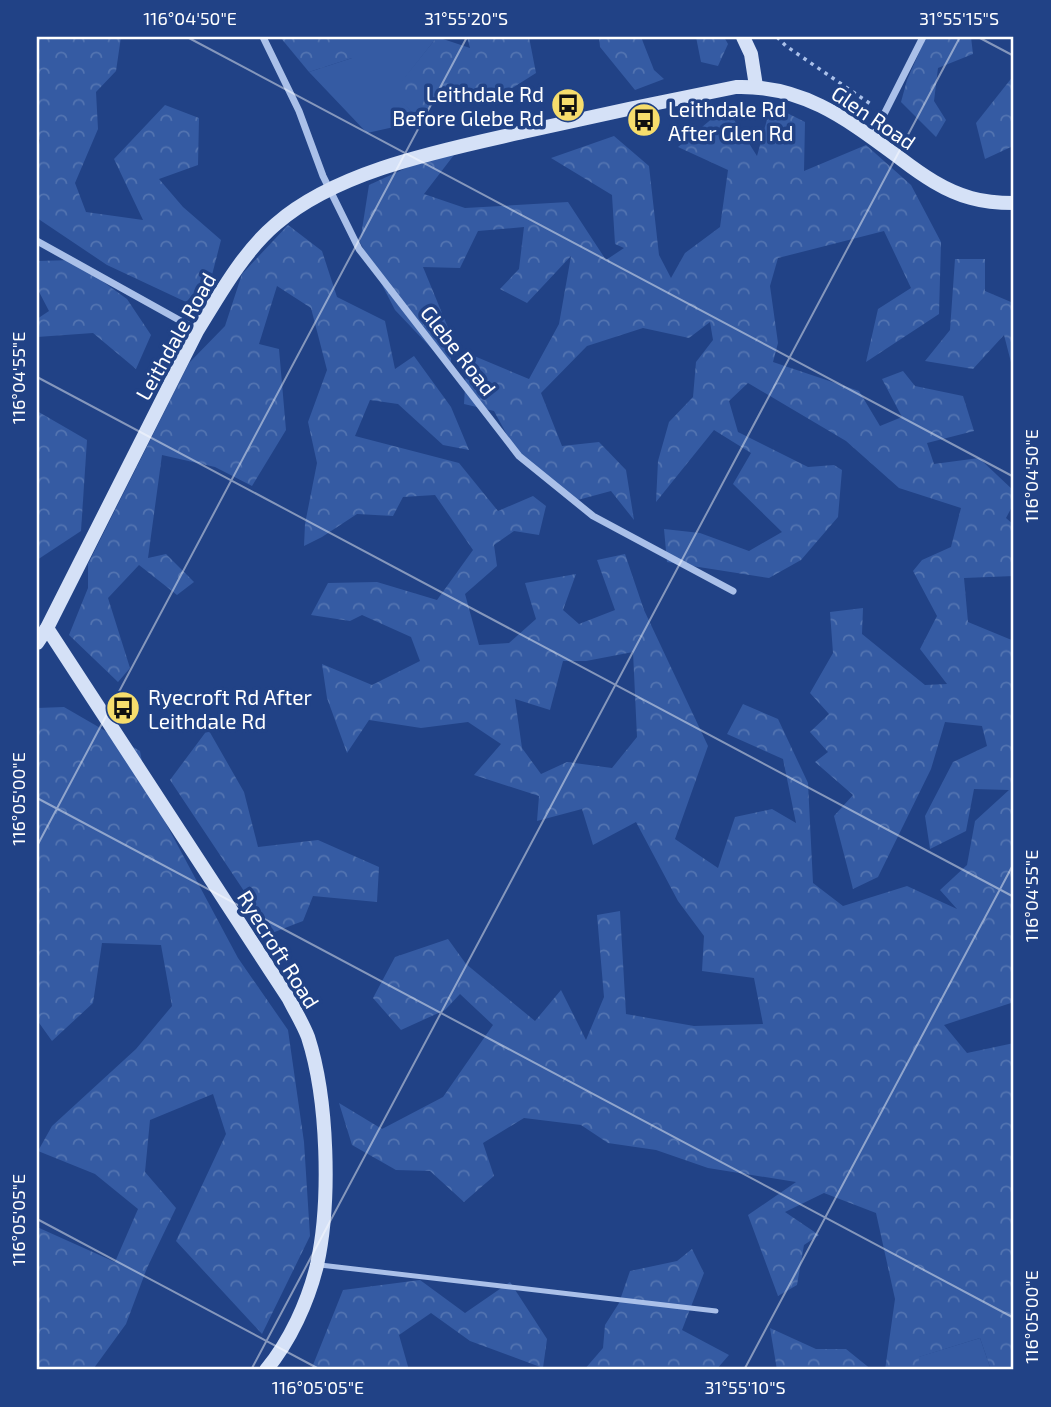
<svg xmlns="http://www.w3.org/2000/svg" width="1051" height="1407" viewBox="0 0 1051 1407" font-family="'Exo 2',sans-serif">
	<defs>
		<pattern id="forest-crowns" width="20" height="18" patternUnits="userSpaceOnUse" patternTransform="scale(1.75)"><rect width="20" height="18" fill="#355ba3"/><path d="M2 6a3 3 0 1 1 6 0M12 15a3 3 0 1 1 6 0" fill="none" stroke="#5374b1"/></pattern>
	</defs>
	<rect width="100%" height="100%" fill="#214286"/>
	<g fill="#355ba3">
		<polygon points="352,37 437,37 393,93 421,121 367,133 309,72 352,58"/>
		<polygon points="980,1338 991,1370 918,1370 918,1357"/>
	</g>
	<g fill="url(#forest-crowns)" fill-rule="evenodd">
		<polygon points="37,37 121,37 116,71 96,92 98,129 75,183 86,212 143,220 114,159 165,105 199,118 198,165 159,179 183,207 221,240 212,275 186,302 107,265 37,218 37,155 40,140 37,138"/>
		<polygon points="280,37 352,37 352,58 309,72"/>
		<polygon points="437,37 470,48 467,37 529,37 536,73 498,97 443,86 421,121 392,93"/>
		<polygon points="599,37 641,37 654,70 664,79 635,90 600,47"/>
		<polygon points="696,37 724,37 728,44 718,66 701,62"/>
		<polygon points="926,37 971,37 973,54 938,68 934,101 946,120 936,137 901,102 907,80"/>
		<polygon points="1014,75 1014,140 1011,147 985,159 976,123"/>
		<path d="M771,105L805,122L804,171L866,145L911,185L941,242L939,314L866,362L878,309L911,288L884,231L778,258L770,286L778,343L773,362L859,391L880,426L902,417L882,379L903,371L915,386L963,396L974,431L927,443L934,464L979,458L1014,491V503L1006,518L1014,525V576L964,578L968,622L1014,641V1002L944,1025L967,1053L1014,1043V1370H991L980,1338L919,1357L918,1370H885L895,1299L876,1213L824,1193L785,1212L819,1235L804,1245L797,1285L778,1296L748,1215L796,1182L708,1168L656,1150L608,1143L581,1125L524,1118L483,1143L494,1176L464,1202L430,1171L396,1170L352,1145L339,1103L382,1129L443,1097L493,1025L460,994L445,1010L401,1030L373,998L395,957L448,939L466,964L535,1021L561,990L586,1040L604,997L597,915L620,911L626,1014L694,1026L763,1024L754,978L702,971L704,936L678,901L636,822L593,845L582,809L537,821L539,796L474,775L501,744L468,722L421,728L369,720L347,753L327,698L322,664L372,685L420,661L411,637L362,615L350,621L311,615L328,583L377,582L437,600L473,550L435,495L403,497L393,516L357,514L322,537L304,546L305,524L317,463L308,422L327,370L311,308L277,286L259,344L279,349L286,430L252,486L215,467L162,455L148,558L166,554L194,582L177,595L139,565L108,598L130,668L118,682L69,635L88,588V564L189,363L225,326L242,274L288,225L322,251L337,297L385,321L395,369L414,356L451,407L469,450L443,445L398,404L370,400L355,436L459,463L498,511L533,496L546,506L539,535L514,531L494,545L497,566L465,594L479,645L509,643L536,619L525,583L576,574L563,610L579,624L615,610L597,560L625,554L644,610L708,746L675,839L718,868L735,817L772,809L796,823L783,759L727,734L743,704L778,719L808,783L813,883L843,906L907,886L957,909L940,890L967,865L975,821L1009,790L974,789L966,831L930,849L925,816L953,762L987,746L982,726L945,722L931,769L878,877L853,889L834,816L853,795L815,762L828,752L810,732L829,714L810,693L833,653L830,612L863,608L862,634L925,685L947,684L920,649L937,616L913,571L922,560L951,547L961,508L899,488L846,441L748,383L729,401L738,432L808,467L834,465L842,470L838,517L801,560L769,578L667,562L664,529L700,533L749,551L782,532L733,484L751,453L714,430L656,502L658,461L669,422L693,397L696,362L713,340L710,322L689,338L643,328L587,346L541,393L562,446L599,442L626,470L634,520L611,491L574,501L520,459L494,411L464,404L467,353L529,379L559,324L571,256L527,303L500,289L519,269L524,227L478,231L460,268L423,267L451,335V369L395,310L360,242L369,185L428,158L457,151L424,194L465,208L568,202L606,260L624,248L615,244L612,195L551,158L614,136L649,166L659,255L671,278L685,253L720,227L728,170L678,147L726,107L757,156ZM633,652L637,737L612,768L567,762L541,774L522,748L515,699L550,710L563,661H586Z"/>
		<polygon points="955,259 985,259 985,291 1011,302 1014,301 1014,399 1012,399 1013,370 1004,335 973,369 925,361 950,330"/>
		<polygon points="73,260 127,299 151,335 136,369 93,333 37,337 37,319 49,311 37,288 37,261"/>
		<polygon points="37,411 87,440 81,531 37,560"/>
		<polygon points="64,707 140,751 147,788 238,958 288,1030 304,1142 310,1236 262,1334 176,1241 226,1134 213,1094 150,1120 145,1172 176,1208 147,1268 126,1324 94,1368 100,1370 37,1370 37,1227 115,1262 138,1209 95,1174 38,1151 52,1126 136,1049 172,1006 161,945 102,943 93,1003 52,1041 37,1020 37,868 39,844 37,843 37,708"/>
		<polygon points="208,729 244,792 258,847 318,840 379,867 377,902 313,896 303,921 272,933 170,780"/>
		<polygon points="692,1249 704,1273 682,1330 729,1355 716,1370 584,1370 603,1348 605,1325 619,1303 630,1271 677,1261"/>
		<polygon points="420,1280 465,1313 510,1282 547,1339 543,1368 470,1341 431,1313 399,1335 409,1370 311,1370 343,1290"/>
		<polygon points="770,1328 816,1349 846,1349 872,1370 777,1370"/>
	</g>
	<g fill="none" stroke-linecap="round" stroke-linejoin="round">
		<polyline stroke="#aac0e9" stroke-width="3.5" stroke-dasharray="3.5 5" stroke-linecap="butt" points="777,37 786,46 872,105"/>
		<polyline stroke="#aac0e9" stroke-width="5" points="320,1265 716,1311"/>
		<g stroke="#aac0e9" stroke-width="7">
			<polyline points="263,37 299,111 323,176 359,249 519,456 593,516 733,591"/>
			<polyline points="872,138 923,37"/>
			<polyline points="37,241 197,330"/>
		</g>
		<g stroke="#d5e1f7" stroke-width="14">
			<polyline points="743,37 751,54 756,86"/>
			<path d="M47,628L289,999C295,1011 303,1024 308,1037C328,1099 331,1201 317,1265C308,1302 290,1341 266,1370"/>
			<path d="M37,643L47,628L197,331C220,294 243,252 276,224C338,170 444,150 523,132C594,116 665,101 736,87C804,85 848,120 901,159C922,175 945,191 971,198C985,202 1000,203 1014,203"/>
		</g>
	</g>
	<path fill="none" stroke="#fff" stroke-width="2" stroke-opacity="0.45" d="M187,37L1014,477M978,37L1014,56M37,377L1014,897M37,798L1014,1318M37,846L467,37M37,1219L321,1370M251,1370L960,37M744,1370L1014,863"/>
	<defs>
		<g id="bus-disc" transform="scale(1.75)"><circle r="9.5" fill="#f6dd6c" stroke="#214286"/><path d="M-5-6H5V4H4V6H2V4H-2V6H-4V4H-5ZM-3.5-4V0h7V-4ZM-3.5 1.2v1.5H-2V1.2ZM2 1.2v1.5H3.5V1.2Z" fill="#111"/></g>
	</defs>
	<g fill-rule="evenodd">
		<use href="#bus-disc" x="568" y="105"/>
		<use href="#bus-disc" x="644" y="120"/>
		<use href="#bus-disc" x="123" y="708"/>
	</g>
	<g text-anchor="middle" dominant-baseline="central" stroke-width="7" stroke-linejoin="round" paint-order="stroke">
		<g font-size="21" fill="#fff" stroke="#214286" text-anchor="start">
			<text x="544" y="93" text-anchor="end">Leithdale Rd<tspan x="544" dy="24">Before Glebe Rd</tspan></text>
			<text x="668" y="108">Leithdale Rd<tspan x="668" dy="24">After Glen Rd</tspan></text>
			<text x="148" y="696">Ryecroft Rd After<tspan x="148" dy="24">Leithdale Rd</tspan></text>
		</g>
		<g font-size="21" fill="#fff" stroke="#214286">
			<text transform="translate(874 117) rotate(34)">Glen Road</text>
			<text transform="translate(175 336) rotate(-61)">Leithdale Road</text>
			<text transform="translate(459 350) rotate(52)">Glebe Road</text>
			<text transform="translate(279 949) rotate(58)">Ryecroft Road</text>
		</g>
	</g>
	<rect width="1051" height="1407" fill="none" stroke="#214286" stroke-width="77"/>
	<rect x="38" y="38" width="974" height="1330" fill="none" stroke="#fff" stroke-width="2.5"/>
	<g font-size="18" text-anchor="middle" fill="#fff">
		<text x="190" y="25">116°04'50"E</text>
		<text x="466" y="25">31°55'20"S</text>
		<text x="959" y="25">31°55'15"S</text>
		<text transform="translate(19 378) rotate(-90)" y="6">116°04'55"E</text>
		<text transform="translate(1032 476) rotate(-90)" y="6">116°04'50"E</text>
		<text transform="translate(19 799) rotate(-90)" y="6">116°05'00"E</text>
		<text transform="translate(1032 896) rotate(-90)" y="6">116°04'55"E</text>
		<text transform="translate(19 1220) rotate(-90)" y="6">116°05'05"E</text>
		<text transform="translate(1032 1317) rotate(-90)" y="6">116°05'00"E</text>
		<text x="318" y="1394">116°05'05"E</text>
		<text x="745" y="1394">31°55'10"S</text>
	</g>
</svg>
